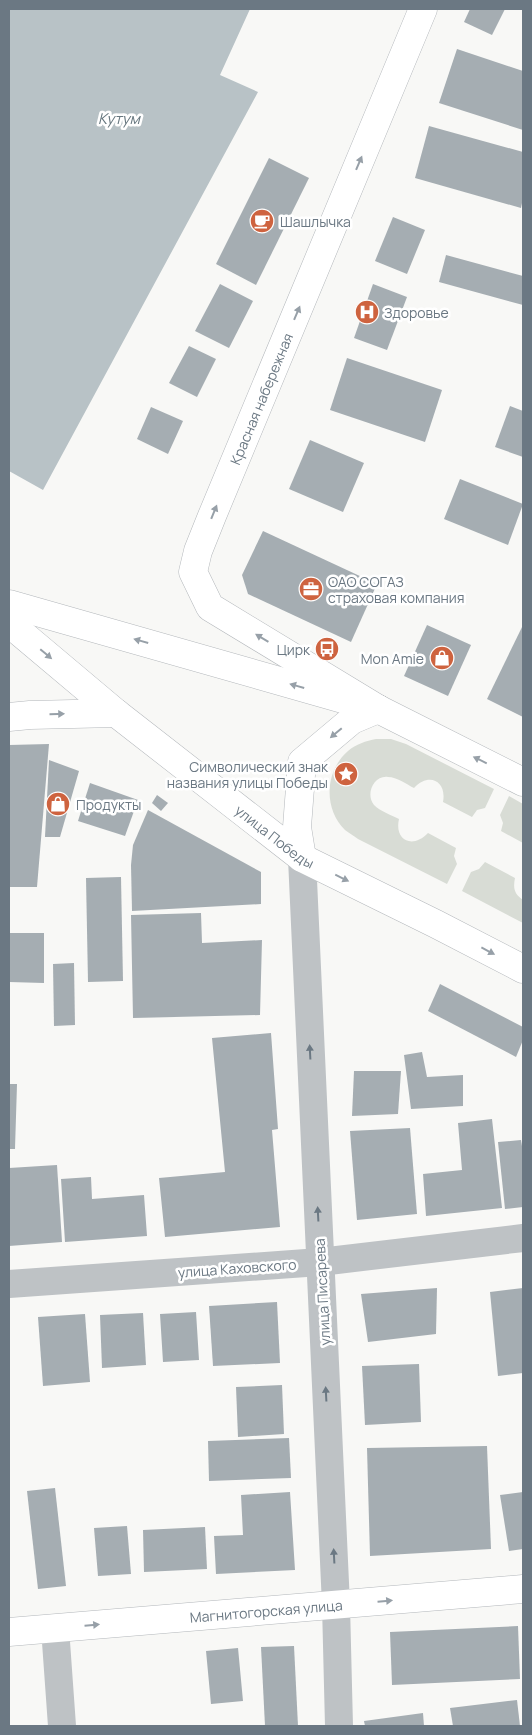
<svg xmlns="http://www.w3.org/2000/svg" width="532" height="1735" viewBox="0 0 532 1735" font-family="Manrope,sans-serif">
	<rect width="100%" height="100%" fill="#f8f8f6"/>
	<g fill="#d8dcd5">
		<path d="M376,739H391L406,744L494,789L485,808L477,810L472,817L443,802C447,781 429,772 414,788C406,784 397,777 388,777C374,775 365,794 374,805C380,811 391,815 399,819C394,841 413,849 428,833L456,848L454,856L457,864L447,884L358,839C354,836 349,833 345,830C323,808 325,771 348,751C356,744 366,741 376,739Z"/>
		<polygon points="509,796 523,804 523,843 501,831 503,823 500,815"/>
		<path d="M485,862L515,878C513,888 514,894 523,900V923L462,891L471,872L479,869Z"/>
	</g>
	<polygon fill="#b8c2c6" points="9,9 250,9 220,75 258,92 43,490 9,471"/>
	<g fill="#a5adb2">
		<polygon points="470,9 505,9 492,35 464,22"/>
		<polygon points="457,49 523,71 523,130 439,103"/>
		<polygon points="429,126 523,152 523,198 521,208 415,178"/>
		<polygon points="269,158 309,178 256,285 216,264"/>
		<polygon points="393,217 425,230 407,274 375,261"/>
		<polygon points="446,255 523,276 523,305 439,282"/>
		<polygon points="220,284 253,301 229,348 195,331"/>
		<polygon points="373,284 407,297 387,350 354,338"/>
		<polygon points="189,346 216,359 197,397 169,383"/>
		<polygon points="347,358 442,390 425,442 330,410"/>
		<polygon points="510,406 523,411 523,457 495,447"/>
		<polygon points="151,407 183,421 168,454 137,439"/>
		<polygon points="310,440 364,463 343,512 289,489"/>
		<polygon points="460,479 523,504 508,545 444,519"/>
		<polygon points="263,531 377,584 351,642 248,594 242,575"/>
		<polygon points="427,625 471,645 448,696 404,676"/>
		<polygon points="523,625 523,717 487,699"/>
		<polygon points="49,744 37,887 9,887 9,745"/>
		<polygon points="49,760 79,771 60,837 45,837"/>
		<polygon points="90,783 138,800 125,836 78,821"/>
		<polygon points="157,795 168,803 161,811 152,803"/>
		<polygon points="148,810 261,872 261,904 132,911 131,865 133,845"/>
		<polygon points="121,877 123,981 88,982 86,878"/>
		<polygon points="201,913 202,943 262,940 260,1015 133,1018 131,915"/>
		<polygon points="9,933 44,933 44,983 9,982"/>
		<polygon points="74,963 75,1025 54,1026 53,964"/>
		<polygon points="440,984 523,1027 523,1040 516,1057 428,1011"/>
		<polygon points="271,1033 278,1129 272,1130 280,1227 165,1237 159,1178 225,1172 212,1038"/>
		<polygon points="422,1052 427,1077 463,1075 463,1106 411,1109 404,1055"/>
		<polygon points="354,1071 401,1071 398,1114 352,1116"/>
		<polygon points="9,1084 17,1084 15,1149 9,1149"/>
		<polygon points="492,1119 502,1208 426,1216 423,1174 462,1170 458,1123"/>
		<polygon points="410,1128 417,1214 357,1220 350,1131"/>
		<polygon points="521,1140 523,1152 523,1207 505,1209 498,1142"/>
		<polygon points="57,1165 62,1242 9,1246 9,1168"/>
		<polygon points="91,1177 92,1199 144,1195 147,1236 65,1242 61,1179"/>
		<polygon points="437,1288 436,1334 368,1342 361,1294"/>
		<polygon points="523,1288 523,1373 498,1376 490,1292"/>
		<polygon points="277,1302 280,1363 213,1366 209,1306"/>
		<polygon points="196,1312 199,1360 163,1362 160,1314"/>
		<polygon points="143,1313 146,1365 102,1368 100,1315"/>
		<polygon points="85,1314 90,1382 43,1386 38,1317"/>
		<polygon points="419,1364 421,1422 365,1425 362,1366"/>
		<polygon points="282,1385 284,1434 238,1437 236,1387"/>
		<polygon points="289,1438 291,1478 209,1481 208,1441"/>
		<polygon points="487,1446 491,1549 370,1556 367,1448"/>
		<polygon points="55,1488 66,1586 38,1589 27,1491"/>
		<polygon points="290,1492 295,1570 216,1574 214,1536 243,1535 241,1495"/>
		<polygon points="523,1492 523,1549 509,1551 500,1495"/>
		<polygon points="127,1526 131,1574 98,1576 94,1528"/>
		<polygon points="205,1527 207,1569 144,1572 143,1530"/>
		<polygon points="518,1626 520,1679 392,1685 390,1632"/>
		<polygon points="294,1646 298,1726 265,1726 261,1647"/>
		<polygon points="238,1648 243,1701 211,1704 206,1651"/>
		<polygon points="517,1700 520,1726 453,1726 450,1708"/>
		<polygon points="423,1713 424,1726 365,1726 364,1721"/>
	</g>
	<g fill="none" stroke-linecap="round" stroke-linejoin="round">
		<g stroke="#b3b7bb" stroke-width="29">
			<g id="secondary">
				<polyline points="9,604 378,709 523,782"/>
				<path id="s1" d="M9,623L116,713L302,858L436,924L523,969"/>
				<path id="s2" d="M378,709L210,607L193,572L198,551L212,516L423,9"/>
				<polyline points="9,717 30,715 116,713"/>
				<polyline points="302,858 297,827 302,762 352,720 378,709"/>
				<path id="s3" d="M9,1632L523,1589"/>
			</g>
		</g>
		<g stroke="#bec2c5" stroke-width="28">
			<polyline points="302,858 336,1605 339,1726"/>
			<polyline points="9,1284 320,1262 523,1238"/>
			<polyline points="55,1628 62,1726"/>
		</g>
		<use href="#secondary" stroke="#fff" stroke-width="28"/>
	</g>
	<defs><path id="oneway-solid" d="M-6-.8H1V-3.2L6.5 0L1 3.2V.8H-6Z" transform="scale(1.25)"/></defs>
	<g fill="#97a0a8">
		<use href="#oneway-solid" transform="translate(359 163) rotate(-67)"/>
		<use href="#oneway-solid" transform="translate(297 313) rotate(-67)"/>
		<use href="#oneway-solid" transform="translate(214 512) rotate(-68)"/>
		<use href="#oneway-solid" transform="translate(262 638) rotate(-149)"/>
		<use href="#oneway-solid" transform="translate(141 641) rotate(-164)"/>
		<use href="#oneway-solid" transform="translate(46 654) rotate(40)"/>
		<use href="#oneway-solid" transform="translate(297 686) rotate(-164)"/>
		<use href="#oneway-solid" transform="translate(57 714) rotate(-1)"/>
		<use href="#oneway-solid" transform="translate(336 733) rotate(140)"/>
		<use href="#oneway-solid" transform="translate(480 760) rotate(-154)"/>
		<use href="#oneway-solid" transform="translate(342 878) rotate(26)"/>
		<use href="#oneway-solid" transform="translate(488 951) rotate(28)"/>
		<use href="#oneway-solid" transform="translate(385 1601) rotate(-5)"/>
		<use href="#oneway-solid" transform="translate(92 1625) rotate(-5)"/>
	</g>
	<g fill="#6b7883">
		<use href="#oneway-solid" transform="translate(310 1052) rotate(-93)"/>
		<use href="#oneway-solid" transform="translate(318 1214) rotate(-93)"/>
		<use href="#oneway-solid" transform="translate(326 1394) rotate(-93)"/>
		<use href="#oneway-solid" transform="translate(334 1556) rotate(-93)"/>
	</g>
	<defs>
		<g id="cafe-disc" transform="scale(1.25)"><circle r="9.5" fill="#ce633f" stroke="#fff"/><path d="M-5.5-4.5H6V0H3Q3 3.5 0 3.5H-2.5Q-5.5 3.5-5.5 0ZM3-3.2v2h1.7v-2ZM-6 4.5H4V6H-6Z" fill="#fff"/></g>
		<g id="hospital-disc" transform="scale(1.25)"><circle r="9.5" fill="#ce633f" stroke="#fff"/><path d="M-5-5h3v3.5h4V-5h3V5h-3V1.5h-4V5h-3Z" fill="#fff"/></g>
		<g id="office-disc" transform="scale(1.25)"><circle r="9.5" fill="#ce633f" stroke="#fff"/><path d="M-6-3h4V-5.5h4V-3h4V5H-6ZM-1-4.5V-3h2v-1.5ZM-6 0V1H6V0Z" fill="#fff"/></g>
		<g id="bus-disc" transform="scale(1.25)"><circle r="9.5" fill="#ce633f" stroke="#fff"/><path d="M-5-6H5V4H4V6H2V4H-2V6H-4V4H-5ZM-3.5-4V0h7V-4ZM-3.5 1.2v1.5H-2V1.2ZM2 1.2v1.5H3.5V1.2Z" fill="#fff"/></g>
		<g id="shop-disc" transform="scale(1.25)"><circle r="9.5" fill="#ce633f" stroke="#fff"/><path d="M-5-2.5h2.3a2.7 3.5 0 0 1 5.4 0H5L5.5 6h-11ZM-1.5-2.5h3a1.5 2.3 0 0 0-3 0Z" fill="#fff"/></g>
		<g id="sight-disc" transform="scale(1.25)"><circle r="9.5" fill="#ce633f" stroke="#fff"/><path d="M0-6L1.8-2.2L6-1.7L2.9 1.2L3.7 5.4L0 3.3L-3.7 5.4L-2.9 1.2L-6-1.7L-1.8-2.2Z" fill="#fff"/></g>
	</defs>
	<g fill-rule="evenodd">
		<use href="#cafe-disc" x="262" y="221"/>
		<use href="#hospital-disc" x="367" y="312"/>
		<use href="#office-disc" x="311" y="589"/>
		<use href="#bus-disc" x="327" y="649"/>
		<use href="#shop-disc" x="442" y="658"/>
		<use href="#sight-disc" x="346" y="774"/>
		<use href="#shop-disc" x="58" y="804"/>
	</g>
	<g text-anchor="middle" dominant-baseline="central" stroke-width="5" stroke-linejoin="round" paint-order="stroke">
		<g font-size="14" fill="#6b7883" stroke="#fff" text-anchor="start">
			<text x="280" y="221">Шашлычка</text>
			<text x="384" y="312">Здоровье</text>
			<text x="328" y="581">ОАО СОГАЗ<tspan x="328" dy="16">страховая компания</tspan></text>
			<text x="310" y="649" text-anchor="end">Цирк</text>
			<text x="424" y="658" text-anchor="end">Mon Amie</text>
			<text x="328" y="766" text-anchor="end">Символический знак<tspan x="328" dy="16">названия улицы Победы</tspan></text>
			<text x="76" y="804">Продукты</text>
		</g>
		<g font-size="14" fill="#6b7883" stroke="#fff">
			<text stroke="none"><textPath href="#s2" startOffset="422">Красная набережная</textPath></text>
			<text stroke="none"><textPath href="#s1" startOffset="341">улица Победы</textPath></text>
			<text transform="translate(237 1268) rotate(-4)">улица Каховского</text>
			<text transform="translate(322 1292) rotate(-93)">улица Писарева</text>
			<text stroke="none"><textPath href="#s3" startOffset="258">Магнитогорская улица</textPath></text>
		</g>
		<g font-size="15" font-style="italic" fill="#67777f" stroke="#fff">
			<text x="119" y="118">Кутум</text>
		</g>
	</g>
	<rect width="532" height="1735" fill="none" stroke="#6b7883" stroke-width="20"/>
</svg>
